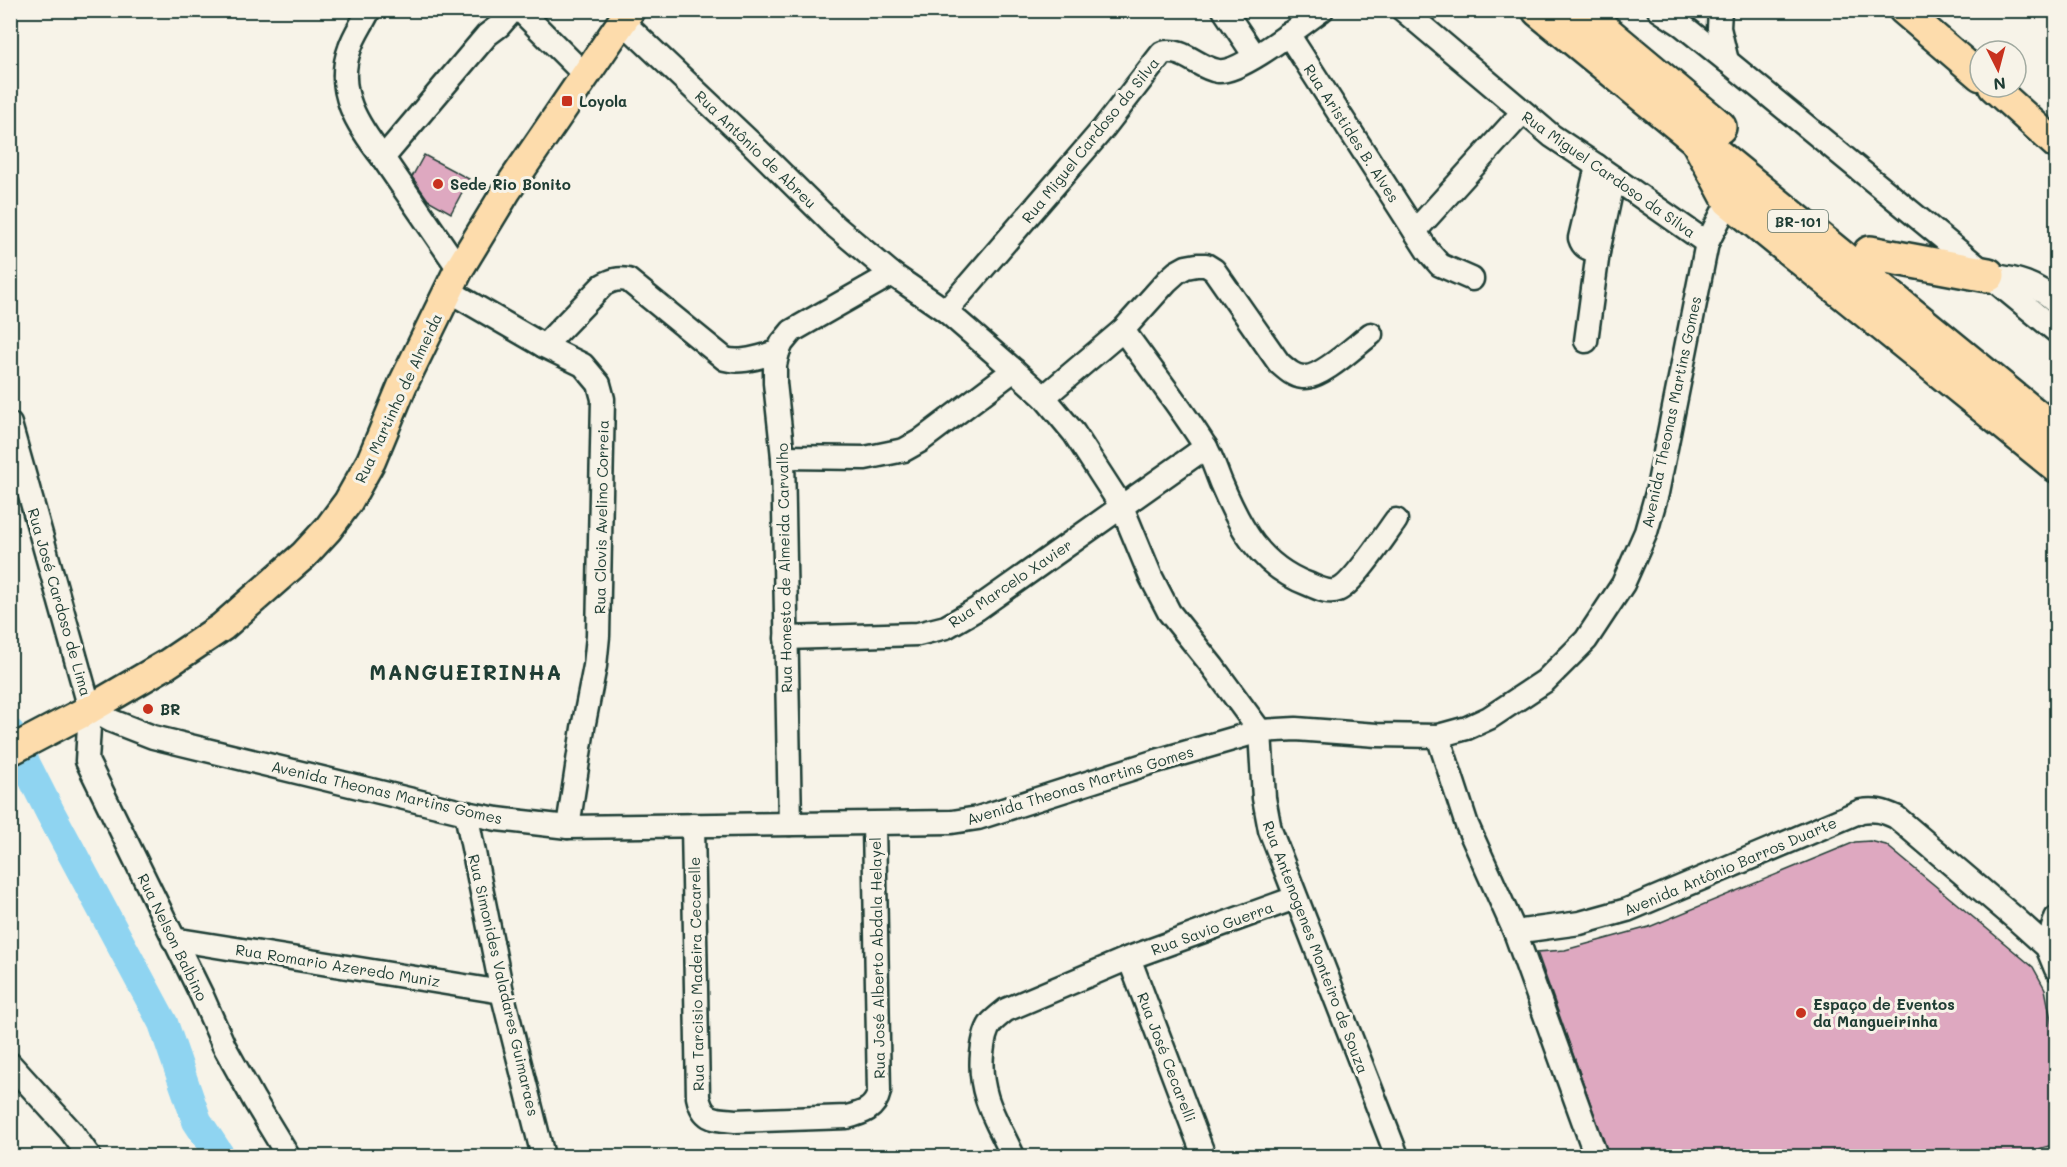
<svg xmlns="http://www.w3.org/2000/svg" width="2067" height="1167" viewBox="0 0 2067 1167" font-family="Mali,sans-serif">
	<rect width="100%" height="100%" fill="#f7f3e8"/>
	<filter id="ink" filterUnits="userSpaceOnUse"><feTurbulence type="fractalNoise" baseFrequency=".0167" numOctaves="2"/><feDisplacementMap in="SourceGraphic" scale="12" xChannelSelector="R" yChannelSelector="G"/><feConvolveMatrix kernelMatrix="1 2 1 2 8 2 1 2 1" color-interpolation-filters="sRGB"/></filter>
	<g filter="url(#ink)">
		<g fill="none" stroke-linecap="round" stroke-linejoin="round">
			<polyline stroke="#8fd4f1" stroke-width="30" points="10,733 51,814 163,1023 197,1121 220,1156"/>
		</g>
		<g fill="#dea8c0" stroke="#1f3d34" stroke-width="1.5">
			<polygon points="424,155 469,179 451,213 428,200 412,177"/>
			<polygon points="1870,841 1886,845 2033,967 2045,989 2056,1045 2056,1144 2014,1156 1609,1156 1537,952 1565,950 1649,927 1855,842"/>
		</g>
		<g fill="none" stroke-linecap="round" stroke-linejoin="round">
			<g stroke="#1f3d34" stroke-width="27">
				<g id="minor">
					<path d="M369,10C363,23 354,35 350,48C334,90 358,126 383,158"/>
					<polyline points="520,10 585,75"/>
					<polyline points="1224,10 1255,56"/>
					<polyline points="1403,10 1552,136 1597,166 1707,243"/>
					<polyline points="1659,10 1682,25 1727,61 2056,331"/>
					<polyline points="1720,10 1719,28 1727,61"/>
					<polyline points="623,22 752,144 835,226 892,274 946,311 1014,370 1044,397 1074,433 1122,507 1151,577 1169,612 1213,667 1260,731 1264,798 1270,830 1397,1156"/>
					<polyline points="1288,34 1427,250 1440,265 1472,279"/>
					<path d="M1597,166L1580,238C1583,248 1589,249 1598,252"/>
					<polyline points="1415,231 1522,113"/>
					<polyline points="459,269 383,158 487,35 499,26 513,10"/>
					<path d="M1990,275C2017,279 2035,283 2056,302"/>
					<polyline points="449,291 544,346 583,365 599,384 603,399 598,636 595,666 583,728 568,827"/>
					<path d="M946,311L1103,129L1162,53C1183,47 1198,68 1218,71C1240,74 1302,24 1322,10"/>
					<path d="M1123,330C1149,367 1181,407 1205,446C1212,457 1216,471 1221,483C1240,528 1260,566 1308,584C1318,588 1328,594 1338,590C1352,585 1386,534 1396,520"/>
					<polyline points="1586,341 1598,252 1614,178"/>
					<path d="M544,346L603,285C612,280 618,278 628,280L725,359C742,364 761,356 778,352"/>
					<path d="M1044,397L1123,330L1167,281L1177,272L1186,267L1197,265H1206L1214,270L1279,363C1287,370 1293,376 1303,377C1321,379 1356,345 1371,334"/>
					<polyline points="10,424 90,709 87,761 202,996 224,1046 254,1100 288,1156"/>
					<polyline points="783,457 865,458 904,450 920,441 1014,370"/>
					<polyline points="786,638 918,634 946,627 977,609 1206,447"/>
					<polyline points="90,709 112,721 153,737 466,813 497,819 568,827 952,822 978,818 1153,762 1260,731 1296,729 1377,735 1438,736 1467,728 1489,718 1545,681 1586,640 1623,584 1646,532 1657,493 1707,243 1728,202"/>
					<path d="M1438,736L1467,825L1515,932L1580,923L1627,910L1861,811C1875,809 1883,811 1896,817L2017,920L2047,947L2056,969"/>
					<polyline points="466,813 502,992 543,1156"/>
					<polyline points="790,824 783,457 775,383 775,365 778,352 782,343 792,331 892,274"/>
					<path d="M693,825L698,1097C703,1120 714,1119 735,1121L847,1117C863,1113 875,1109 879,1092L874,824"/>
					<polyline points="1515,932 1596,1156"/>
					<polyline points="173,939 502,992"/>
					<polyline points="2047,947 2056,918"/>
					<polyline points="1129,958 1204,1156"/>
					<polyline points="10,1064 71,1131 89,1156"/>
					<path d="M1013,1156C997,1121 978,1095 982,1054C983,1044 985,1030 992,1022C996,1018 1001,1014 1006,1010L1129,958L1295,898"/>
				</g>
			</g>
			<g stroke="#1f3d34" stroke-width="33">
				<g id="major">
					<polyline points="1903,10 1980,76"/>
					<polyline points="1993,87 2056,144"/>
					<polyline points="1694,139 1728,202 2056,468"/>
					<polyline points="10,751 90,709 167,664 222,627 304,555 328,529 348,502 371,461 403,384 459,269 507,190 630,10"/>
				</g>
			</g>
			<g stroke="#1f3d34" stroke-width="38">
				<g id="highway">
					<polyline points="1539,10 2056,433"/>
					<polyline points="1579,10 1719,127"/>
					<polyline points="1870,253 1988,275"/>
				</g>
			</g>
			<use href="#minor" stroke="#f7f3e8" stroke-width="22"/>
			<use href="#major" stroke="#fddcac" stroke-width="28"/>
			<use href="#highway" stroke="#fddcac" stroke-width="33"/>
		</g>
	</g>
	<g fill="#c8321e" stroke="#f7f3e8" stroke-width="2">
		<rect x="561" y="95" width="12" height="12" rx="3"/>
		<circle cx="438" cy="184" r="6"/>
		<circle cx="148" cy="709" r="6"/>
		<circle cx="1801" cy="1013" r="6"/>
	</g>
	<g text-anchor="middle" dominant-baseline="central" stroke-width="6" stroke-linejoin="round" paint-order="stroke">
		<rect fill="#f7f3e8" stroke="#60746a" stroke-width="1.5" x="1768" y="210" width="60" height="22" rx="4.5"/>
		<g font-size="14" font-weight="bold" fill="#1f3d34">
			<text x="1798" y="221">BR-101</text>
		</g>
		<g font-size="15" font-weight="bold" fill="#1f3d34" stroke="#f7f3e8" text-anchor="start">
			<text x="579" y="101">Loyola</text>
			<text x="450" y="184">Sede Rio Bonito</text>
			<text x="160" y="709">BR</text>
			<text x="1813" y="1004">Espaço de Eventos<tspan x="1813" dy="17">da Mangueirinha</tspan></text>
		</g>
		<g font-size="15" fill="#1f3d34" stroke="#f7f3e8">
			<text transform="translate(1352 133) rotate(57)">Rua Aristides B. Alves</text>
			<text transform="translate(1090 140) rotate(-51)">Rua Miguel Cardoso da Silva</text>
			<text transform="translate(756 149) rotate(44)">Rua Antônio de Abreu</text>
			<text transform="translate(1609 174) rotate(35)">Rua Miguel Cardoso da Silva</text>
			<text transform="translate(398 398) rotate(-65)">Rua Martinho de Almeida</text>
			<text transform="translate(1671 412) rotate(-78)">Avenida Theonas Martins Gomes</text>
			<text transform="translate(601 517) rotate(-89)">Rua Clovis Avelino Correia</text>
			<text transform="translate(784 568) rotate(-91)">Rua Honesto de Almeida Carvalho</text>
			<text transform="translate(1010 583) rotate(-34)">Rua Marcelo Xavier</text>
			<text transform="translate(60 602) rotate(74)">Rua José Cardoso de Lima</text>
			<text transform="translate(1080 785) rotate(-17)">Avenida Theonas Martins Gomes</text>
			<text transform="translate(387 792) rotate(13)">Avenida Theonas Martins Gomes</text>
			<text transform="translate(1730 866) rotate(-23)">Avenida Antônio Barros Duarte</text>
			<text transform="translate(1212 928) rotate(-20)">Rua Savio Guerra</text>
			<text transform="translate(173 937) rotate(64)">Rua Nelson Balbino</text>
			<text transform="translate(1316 947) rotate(69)">Rua Antenogenes Monteiro de Souza</text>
			<text transform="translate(877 958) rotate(-91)">Rua José Alberto Abdala Helayel</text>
			<text transform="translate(338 965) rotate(9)">Rua Romario Azeredo Muniz</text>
			<text transform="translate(696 974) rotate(-91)">Rua Tarcisio Madeira Cecarelle</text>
			<text transform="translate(504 985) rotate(77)">Rua Simonides Valadares Guimaraes</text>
			<text transform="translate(1167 1057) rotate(69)">Rua José Cecarelli</text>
		</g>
		<g font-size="21" font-weight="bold" letter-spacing="1.5" fill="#1f3d34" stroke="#f7f3e8">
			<text x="466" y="671">MANGUEIRINHA</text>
		</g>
	</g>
	<rect width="2067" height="1167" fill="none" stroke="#f7f3e8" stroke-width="36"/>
	<rect x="18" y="18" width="2031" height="1131" fill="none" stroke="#1f3d34" stroke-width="2" filter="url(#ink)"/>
	<g transform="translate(1998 69) rotate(174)"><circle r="28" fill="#f7f3e8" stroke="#a1aaa0" stroke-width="1.5"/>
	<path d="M0-4.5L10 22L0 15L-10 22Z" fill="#c8321e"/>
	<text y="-9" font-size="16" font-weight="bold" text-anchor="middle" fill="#1f3d34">N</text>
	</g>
</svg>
